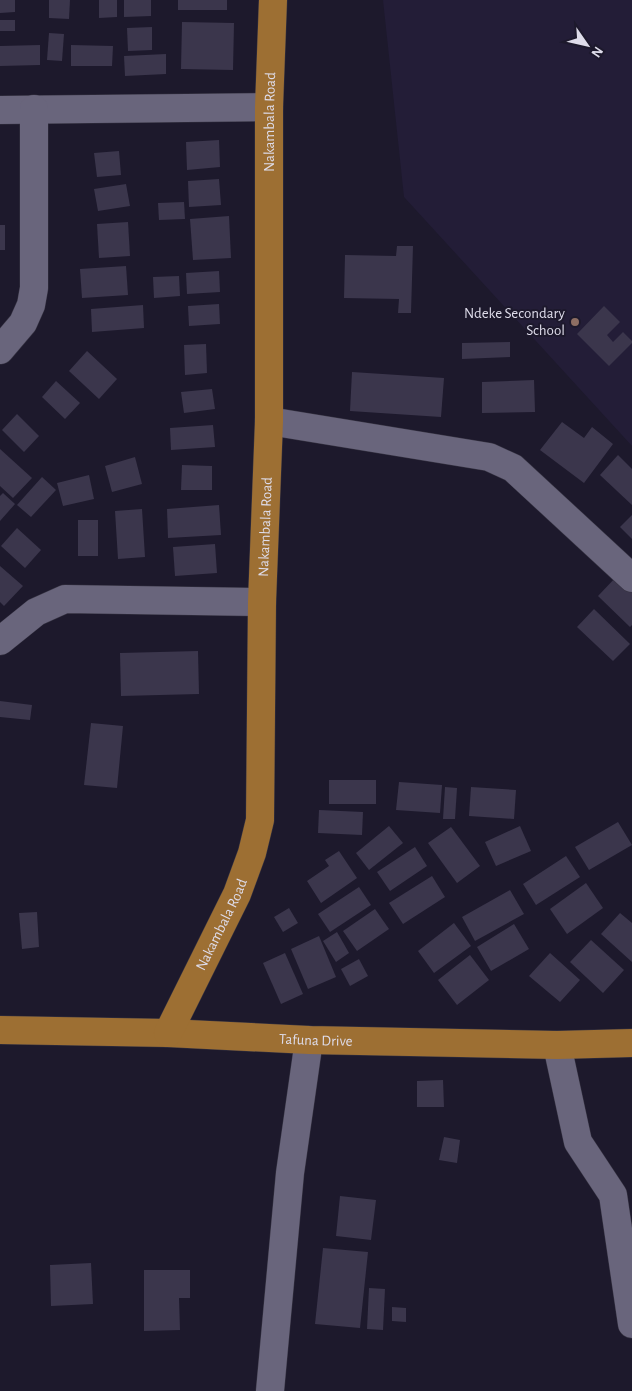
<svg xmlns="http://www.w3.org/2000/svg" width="632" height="1391" viewBox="0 0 632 1391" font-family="'Alegreya Sans',sans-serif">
	<rect width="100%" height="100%" fill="#1d192c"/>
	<polygon fill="#231d37" points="383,0 632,0 632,446 404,197"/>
	<g fill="#3b364c">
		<polygon points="0,0 15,0 15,12 0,13"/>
		<polygon points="49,0 70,0 69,19 49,18"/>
		<polygon points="99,0 117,0 117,17 99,18"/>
		<polygon points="124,0 151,0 151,16 124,17"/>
		<rect x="178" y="0" width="49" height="10"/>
		<rect x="0" y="20" width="15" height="11"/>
		<polygon points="182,22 234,23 233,70 181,69"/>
		<polygon points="152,27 152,50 128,51 127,28"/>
		<polygon points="49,33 64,34 62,61 47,60"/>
		<polygon points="40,45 40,65 0,66 0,46"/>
		<polygon points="71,45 113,46 112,66 71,66"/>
		<polygon points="166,54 166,74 125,76 124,56"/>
		<polygon points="219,140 220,167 187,170 186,142"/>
		<polygon points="119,151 121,175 97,177 94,153"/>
		<polygon points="219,179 221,205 189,207 188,181"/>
		<polygon points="126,184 130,206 98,211 94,189"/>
		<polygon points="184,202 185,219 159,220 158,203"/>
		<polygon points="229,216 231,258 193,260 190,219"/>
		<polygon points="128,222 130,256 99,258 97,224"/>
		<rect x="0" y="225" width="5" height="25"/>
		<polygon points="397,246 413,246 411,313 398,313 399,299 344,298 345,255 396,256"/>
		<polygon points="126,266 128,295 82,298 80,269"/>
		<polygon points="219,271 220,292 187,294 186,273"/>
		<polygon points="179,276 180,296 154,298 153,277"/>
		<polygon points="219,304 220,324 189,326 188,306"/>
		<polygon points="143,305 144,328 92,332 91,309"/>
		<polygon points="604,306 620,322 607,335 613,342 623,332 632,341 632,343 609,366 577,334"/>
		<polygon points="510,342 510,357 462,359 462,343"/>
		<polygon points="206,344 207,373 185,375 184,345"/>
		<polygon points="87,351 117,379 99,399 69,371"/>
		<polygon points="352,372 444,378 441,417 350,411"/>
		<polygon points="534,380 535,412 482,413 482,382"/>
		<polygon points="56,381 80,403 65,419 42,397"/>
		<polygon points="212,389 215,409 184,413 181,392"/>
		<polygon points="17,414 39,436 24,452 2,430"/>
		<polygon points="562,422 584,438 592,427 613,444 584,483 540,450"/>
		<polygon points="213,425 215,447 171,450 170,428"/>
		<polygon points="0,449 32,478 13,498 0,486"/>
		<polygon points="618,455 632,469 632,505 600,475"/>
		<polygon points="135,457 142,484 112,492 105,466"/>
		<polygon points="182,465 212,466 212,490 181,490"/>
		<polygon points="89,475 94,499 63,506 57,483"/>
		<polygon points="42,477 56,490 31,517 17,505"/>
		<polygon points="3,493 15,504 0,521 0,496"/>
		<polygon points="219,505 221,535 168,538 167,509"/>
		<polygon points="142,509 145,557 118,559 115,511"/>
		<polygon points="632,515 632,539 620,527"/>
		<rect x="78" y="520" width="20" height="36"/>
		<polygon points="17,528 41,550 25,568 1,546"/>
		<polygon points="215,544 217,573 175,576 173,547"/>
		<polygon points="0,566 23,586 4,606 0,602"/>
		<polygon points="617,576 632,590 632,625 630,627 598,596"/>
		<polygon points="594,609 630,644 613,661 577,627"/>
		<polygon points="198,651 199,694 121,696 120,653"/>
		<polygon points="0,701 32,705 30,720 0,717"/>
		<polygon points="91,723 123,726 117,788 84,785"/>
		<rect x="329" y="780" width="47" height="24"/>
		<polygon points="399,782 442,785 440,813 396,810"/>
		<polygon points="445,787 457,788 455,819 443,819"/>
		<polygon points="471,787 516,790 514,819 469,816"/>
		<polygon points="319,810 363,812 362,835 318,833"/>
		<polygon points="618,822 632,845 589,870 575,847"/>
		<polygon points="389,826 403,843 369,870 356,853"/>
		<polygon points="520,826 531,851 496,866 485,842"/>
		<polygon points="451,827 480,866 457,883 428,843"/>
		<polygon points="415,847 427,866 390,891 377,872"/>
		<polygon points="339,851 357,878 321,903 307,881 329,866 325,860"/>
		<polygon points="566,856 580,877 536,905 523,884"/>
		<polygon points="432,876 445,897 403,924 389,903"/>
		<polygon points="586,883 603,908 567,934 550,909"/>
		<polygon points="359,887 371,905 330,932 318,914"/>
		<polygon points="510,890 524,914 475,941 462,917"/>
		<polygon points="289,908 298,923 283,932 274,917"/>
		<polygon points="375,909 389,929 357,951 343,931"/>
		<polygon points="37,912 39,947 22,949 19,913"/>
		<polygon points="620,913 632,923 632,962 601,934"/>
		<polygon points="454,923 471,946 434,973 418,951"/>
		<polygon points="514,924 529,949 491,971 477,947"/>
		<polygon points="337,932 349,953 336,962 323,941"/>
		<polygon points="319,936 336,977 308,989 291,949"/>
		<polygon points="591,940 624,970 603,993 570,962"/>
		<polygon points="285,953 303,994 281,1004 263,963"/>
		<polygon points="550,953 580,980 560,1002 529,976"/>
		<polygon points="470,955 489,980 457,1005 438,980"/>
		<polygon points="359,959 368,976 350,986 341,969"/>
		<polygon points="443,1080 444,1107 417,1107 417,1081"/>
		<polygon points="444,1137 460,1140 457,1163 439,1160"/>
		<polygon points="340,1196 376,1200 371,1240 336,1236"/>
		<polygon points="323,1248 368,1252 360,1328 315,1324"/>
		<polygon points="91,1263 93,1304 51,1306 50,1265"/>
		<polygon points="144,1270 190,1270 190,1298 179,1298 180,1330 144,1331"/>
		<polygon points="369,1288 385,1289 383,1330 367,1329"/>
		<polygon points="392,1307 406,1308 406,1322 392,1321"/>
	</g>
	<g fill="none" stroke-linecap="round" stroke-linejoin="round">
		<g stroke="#373443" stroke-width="29">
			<g id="minor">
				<polyline points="0,110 269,107"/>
				<polyline points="0,350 23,323 31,305 34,288 34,109"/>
				<polyline points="269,421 489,457 513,468 632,578"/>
				<polyline points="0,641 36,612 65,599 262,602"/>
				<polyline points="557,1045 578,1142 613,1195 632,1324"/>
				<polyline points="270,1391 290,1173 309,1040"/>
			</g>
		</g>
		<g stroke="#373443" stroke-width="29">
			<g id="major">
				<path id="s1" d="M0,1030L168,1033L309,1040L557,1045L632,1043"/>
				<path id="s2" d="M168,1033L237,894L252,853L260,820L262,602L269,421V107L273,0"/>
			</g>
		</g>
		<use href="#minor" stroke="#69657c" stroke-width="28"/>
		<use href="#major" stroke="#9d6f33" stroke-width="28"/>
	</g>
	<circle fill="#8d6e63" stroke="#1d192c" stroke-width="2" cx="575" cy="322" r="5"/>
	<g text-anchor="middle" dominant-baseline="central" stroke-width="4" stroke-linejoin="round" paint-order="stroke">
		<g font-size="15" fill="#dedcea" stroke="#1d192c">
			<text stroke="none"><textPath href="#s2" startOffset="931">Nakambala Road</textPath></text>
			<text stroke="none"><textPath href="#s2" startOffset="526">Nakambala Road</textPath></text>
			<text stroke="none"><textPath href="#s2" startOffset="121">Nakambala Road</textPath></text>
			<text stroke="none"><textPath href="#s1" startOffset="316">Tafuna Drive</textPath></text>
		</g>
		<g font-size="15" fill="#dedcea" stroke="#1d192c" text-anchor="end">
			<text x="565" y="313">Ndeke Secondary<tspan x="565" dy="17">School</tspan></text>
		</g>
	</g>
	<g transform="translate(587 45) rotate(124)" stroke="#1d192c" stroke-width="4" paint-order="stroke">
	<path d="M0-4L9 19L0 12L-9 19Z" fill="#dedcea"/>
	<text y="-8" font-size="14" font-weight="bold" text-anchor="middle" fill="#dedcea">N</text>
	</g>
</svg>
